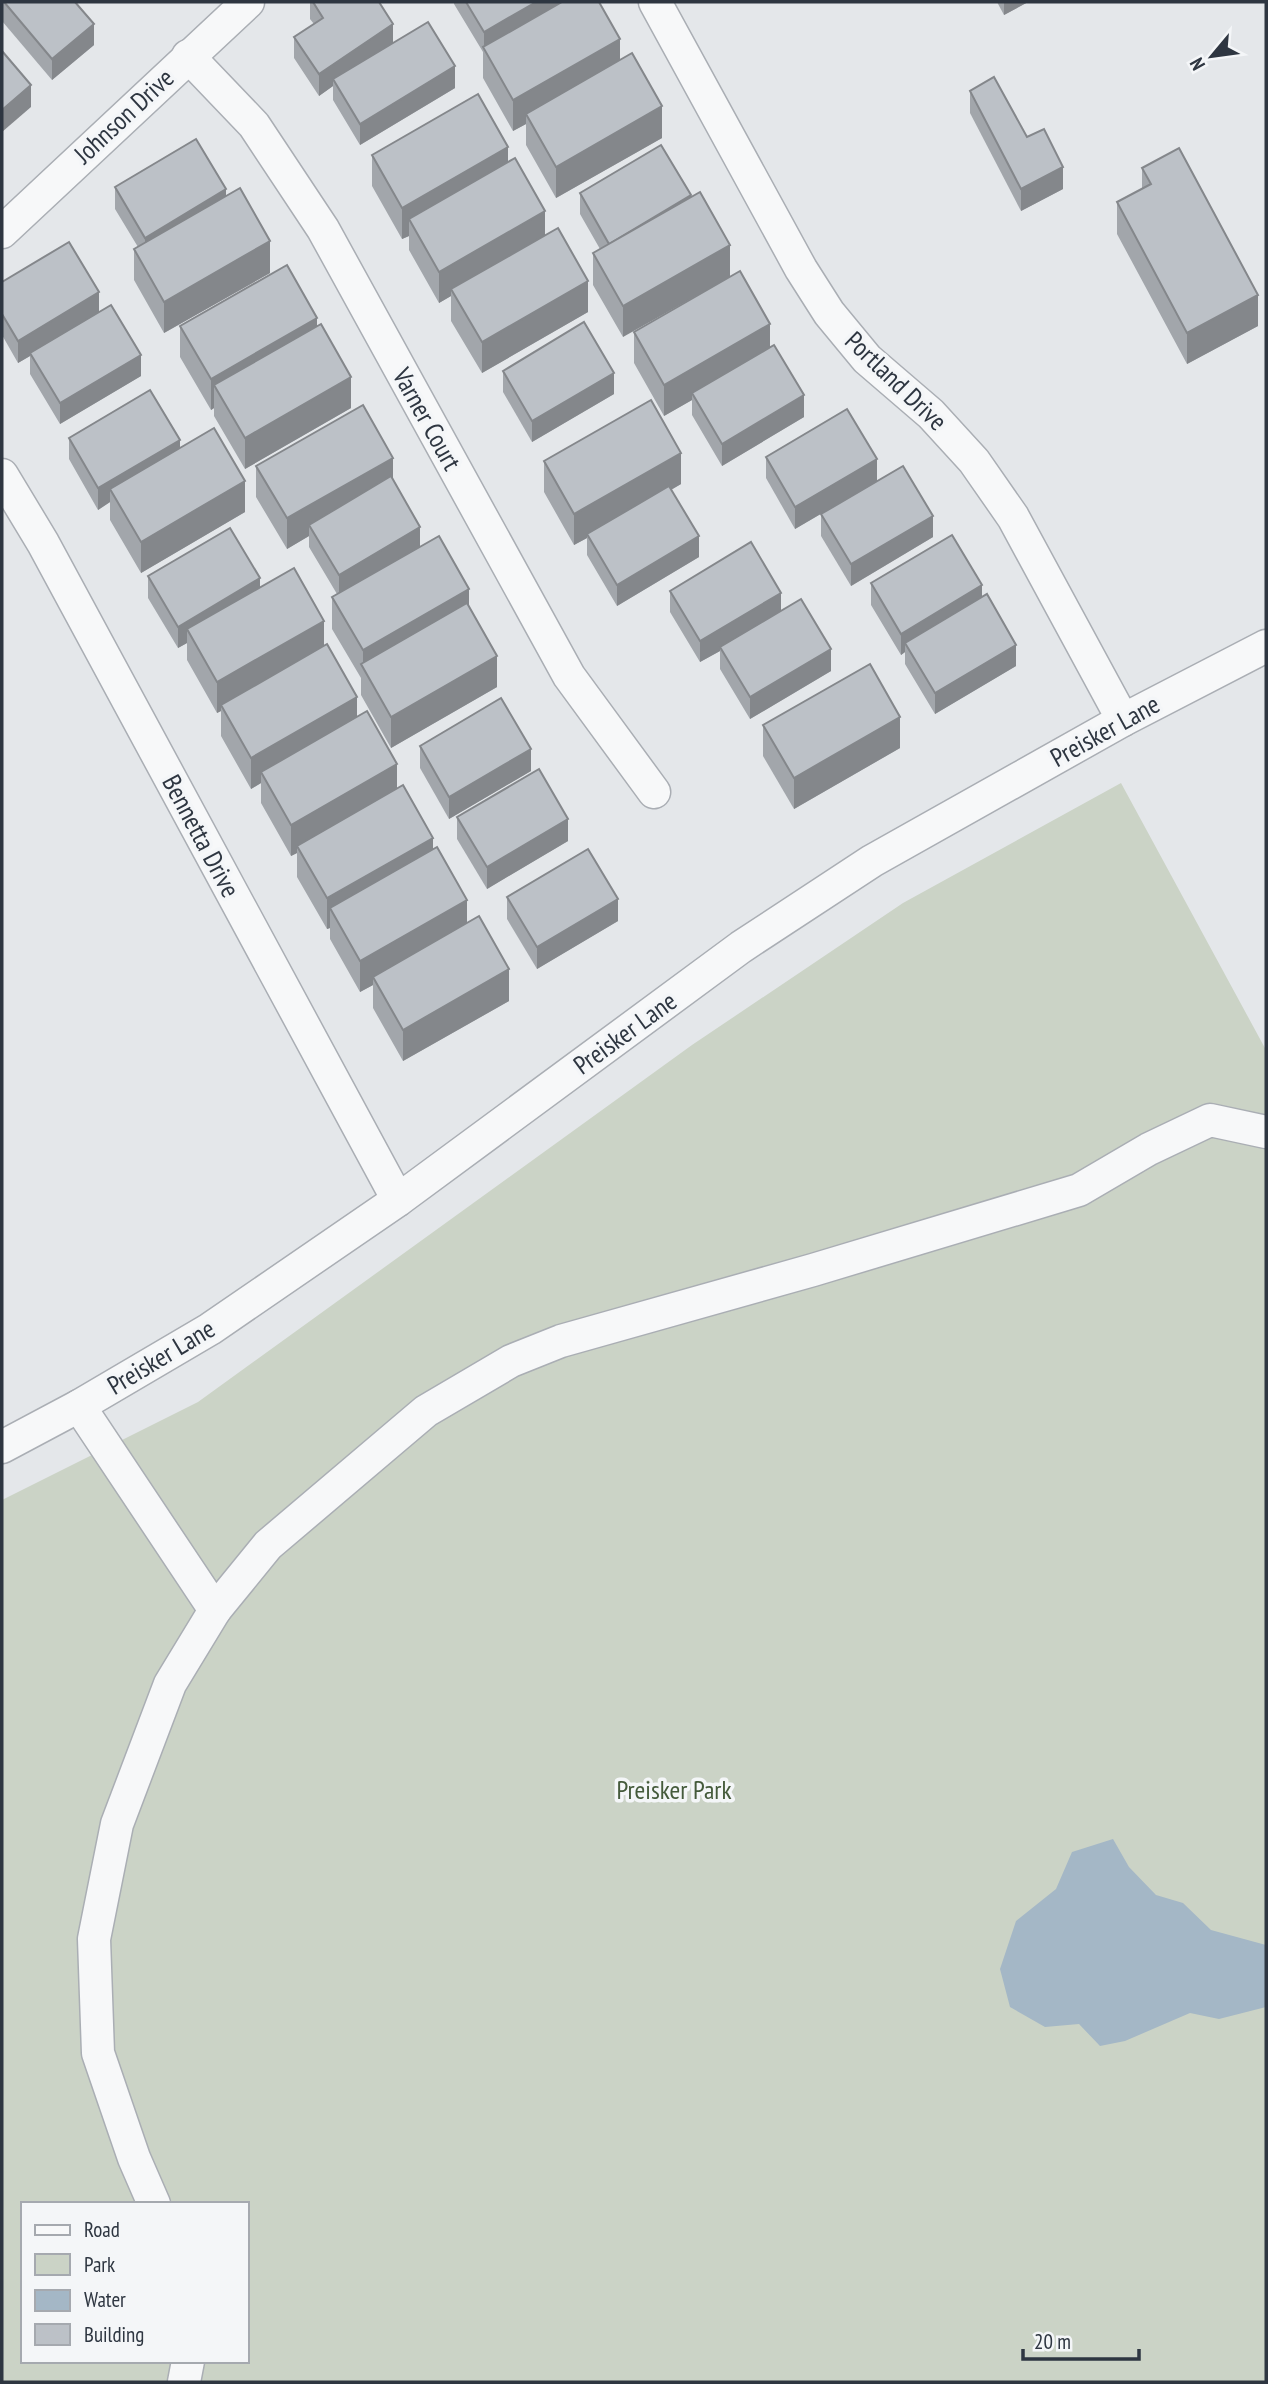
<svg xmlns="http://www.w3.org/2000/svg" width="1268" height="2384" font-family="'PT Sans Narrow',sans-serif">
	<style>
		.green { fill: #cbd3c6; fill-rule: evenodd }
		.water { fill: #a4b7c6 }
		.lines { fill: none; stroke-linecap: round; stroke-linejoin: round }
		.minor-casing { stroke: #aaaeb4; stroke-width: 35 }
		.minor { stroke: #f7f8f9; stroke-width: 32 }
		.wall { fill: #a2a6ab }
		.shaded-wall { fill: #84878b }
		.building { fill: #bcc1c7; stroke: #84878b; stroke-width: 2 }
		.labels { text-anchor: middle; stroke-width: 7; stroke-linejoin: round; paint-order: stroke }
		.street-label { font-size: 26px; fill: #2e3641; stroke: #f4f6f8 }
		.park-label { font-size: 26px; fill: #455b3c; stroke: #f4f6f8 }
	</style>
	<rect width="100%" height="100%" fill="#e4e7ea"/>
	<path class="green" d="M1121 783 1266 1050V2382H2V1500L198 1402 692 1045 903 903ZM23 2204H247V2361H23Z"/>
	<polygon class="water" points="1113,1839 1129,1867 1156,1895 1183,1903 1211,1930 1266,1945 1266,2007 1219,2019 1190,2013 1125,2041 1100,2046 1079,2024 1045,2027 1010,2007 1000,1969 1016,1921 1056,1889 1072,1852"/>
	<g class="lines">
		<defs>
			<g id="minor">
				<polyline points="655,2 801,269 829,313 867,359 931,414 974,461 1013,517 1123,720"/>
				<polyline points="188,56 254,125 323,229 569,676 654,792"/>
				<polyline points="2,232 248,2"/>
				<polyline points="2,475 43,543 398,1200"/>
				<polyline points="79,1406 215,1610"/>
				<polyline points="2,1447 79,1406 210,1329 398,1200 741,947 872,861 1123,720 1266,646"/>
				<polyline points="154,2204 134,2158 98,2053 94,1939 117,1824 170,1684 215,1610 268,1545 426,1411 511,1361 561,1341 813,1270 1079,1190 1149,1149 1210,1120 1266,1132"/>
				<polyline points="184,2382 188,2361"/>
			</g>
		</defs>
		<use href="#minor" class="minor-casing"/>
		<use href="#minor" class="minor"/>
	</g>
	<g class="wall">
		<polygon points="2,2 75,2 94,45 52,80 2,21"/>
		<polygon points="310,2 379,2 393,42 455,88 360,145 333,100 333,86 319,96 294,58 294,37 314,24 310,19"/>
		<polygon points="454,2 599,2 620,60 662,138 556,198 526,145 526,124 513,131 483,78 483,52 454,4"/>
		<polygon points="997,2 1028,2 1004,15"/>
		<polygon points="970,91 1063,189 1021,211 970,113"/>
		<polygon points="372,155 508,162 545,236 588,312 482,373 451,321 451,296 439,303 409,250 409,236 402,239 372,186"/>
		<polygon points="1142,168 1258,326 1187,364 1117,234 1117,202 1142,189"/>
		<polygon points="115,187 226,196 270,273 164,333 134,280 134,249 138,247 115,209"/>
		<polygon points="580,193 691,197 623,337 593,285 593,253 600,249 580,214"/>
		<polygon points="2,282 99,312 141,376 60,424 30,374 30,356 18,363 2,335"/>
		<polygon points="180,326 317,326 351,408 245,469 214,416 214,408 211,410 180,357"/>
		<polygon points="634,332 770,347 804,417 722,466 692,415 692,400 664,416 634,363"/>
		<polygon points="503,371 614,394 532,442 503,392"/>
		<polygon points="69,438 180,448 245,512 141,573 110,520 110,502 98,510 69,459"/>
		<polygon points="766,457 877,481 795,529 766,478"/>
		<polygon points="544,461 681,484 671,490 699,557 617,606 587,555 587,538 574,545 544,492"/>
		<polygon points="256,466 393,480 420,547 469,607 497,687 391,748 361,695 361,678 332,629 332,597 337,594 309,547 309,536 287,549 256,497"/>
		<polygon points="821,514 933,537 851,586 821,536"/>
		<polygon points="148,576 260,588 324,646 357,717 397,788 433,849 467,923 509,1001 403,1061 373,1008 373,985 360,992 330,939 330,928 327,929 297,877 297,853 291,856 261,803 261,783 251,789 221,736 221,711 217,713 187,660 187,643 178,648 148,598"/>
		<polygon points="871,583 982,597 1016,666 935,714 905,664 905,652 901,655 871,605"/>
		<polygon points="670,591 781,611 831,671 750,719 720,669 720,651 700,662 670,612"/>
		<polygon points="763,725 900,748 794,809 763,756"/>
		<polygon points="420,746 531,771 449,819 420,768"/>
		<polygon points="457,817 568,841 487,889 457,839"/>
		<polygon points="507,897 618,921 537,969 507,919"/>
	</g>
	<g class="shaded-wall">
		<polygon points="536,2 566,2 484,49 484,32"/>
		<polygon points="1004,2 1028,2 1004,15"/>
		<polygon points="94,24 94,45 52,80 52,59"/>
		<polygon points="393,24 393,46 333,79 333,86 319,96 319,74"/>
		<polygon points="620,39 620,70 526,114 526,124 513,131 513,100"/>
		<polygon points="455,66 455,88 360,145 360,124"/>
		<polygon points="31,85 31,107 2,132 2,110"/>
		<polygon points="662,106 662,138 556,198 556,167"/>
		<polygon points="508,147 508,178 409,219 409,236 402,239 402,208"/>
		<polygon points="1063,167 1063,189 1021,211 1021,189"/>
		<polygon points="226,189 226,211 145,259 145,238"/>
		<polygon points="691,195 691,216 609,244"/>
		<polygon points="545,211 545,242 451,289 451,296 439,303 439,272"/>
		<polygon points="270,241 270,273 164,333 164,302"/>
		<polygon points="730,245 730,277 623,337 623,306"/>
		<polygon points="588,281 588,312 482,373 482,342"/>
		<polygon points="99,292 99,314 30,353 30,356 18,363 18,341"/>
		<polygon points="1258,295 1258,326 1187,364 1187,333"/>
		<polygon points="317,318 317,349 214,385 214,408 211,410 211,379"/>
		<polygon points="770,324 770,355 692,393 692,400 664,416 664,385"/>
		<polygon points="141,355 141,376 60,424 60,403"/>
		<polygon points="614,373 614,394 532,442 532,421"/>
		<polygon points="351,377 351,408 245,469 245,438"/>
		<polygon points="804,395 804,417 722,466 722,444"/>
		<polygon points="180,440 180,461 110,489 110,502 98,510 98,488"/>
		<polygon points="681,453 681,484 589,537 587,534 587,538 574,545 574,514"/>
		<polygon points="393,458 393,489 309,525 309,536 287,549 287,518"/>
		<polygon points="877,459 877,481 795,529 795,507"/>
		<polygon points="245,481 245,512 141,573 141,542"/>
		<polygon points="933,516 933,537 851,586 851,564"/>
		<polygon points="420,527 420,549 339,597 339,575"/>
		<polygon points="699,536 699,557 617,606 617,585"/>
		<polygon points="260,578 260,599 187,629 187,643 178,648 178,627"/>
		<polygon points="982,585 982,607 905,643 905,652 901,655 901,634"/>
		<polygon points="469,589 469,621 363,667 363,650"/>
		<polygon points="781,593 781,614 720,647 720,651 700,662 700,641"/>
		<polygon points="324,621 324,652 221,705 221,711 217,713 217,682"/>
		<polygon points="1016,645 1016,666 935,714 935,693"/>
		<polygon points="831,649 831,671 750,719 750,697"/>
		<polygon points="497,656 497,687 391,748 391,717"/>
		<polygon points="357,697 357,728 261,772 261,783 251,789 251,758"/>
		<polygon points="900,717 900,748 794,809 794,778"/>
		<polygon points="531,749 531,771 449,819 449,797"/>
		<polygon points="397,764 397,795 297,846 297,853 291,856 291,825"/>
		<polygon points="568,819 568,841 487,889 487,867"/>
		<polygon points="433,838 433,869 330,908 330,928 327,929 327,898"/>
		<polygon points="618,899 618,921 537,969 537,947"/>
		<polygon points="467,900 467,931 373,977 373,985 360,992 360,961"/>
		<polygon points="509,969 509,1001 403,1061 403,1030"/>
	</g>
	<g class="building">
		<polygon points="4,2 75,2 94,24 52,59"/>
		<polygon points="313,2 379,2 393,24 319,74 294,37 323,18"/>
		<polygon points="466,2 536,2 484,32"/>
		<polygon points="562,2 599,2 620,39 513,100 483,47"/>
		<polygon points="428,22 455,66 360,124 333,79"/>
		<polygon points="2,51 31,85 2,110"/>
		<polygon points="632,53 662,106 556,167 526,114"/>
		<polygon points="994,77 1027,137 1044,129 1063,167 1021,189 970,91"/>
		<polygon points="478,94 508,147 402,208 372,155"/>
		<polygon points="196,139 226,189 145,238 115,187"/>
		<polygon points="661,145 691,195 609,244 580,193"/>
		<polygon points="1179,148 1258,295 1187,333 1117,202 1151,184 1142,168"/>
		<polygon points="515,158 545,211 439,272 409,219"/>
		<polygon points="240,188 270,241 164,302 134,249"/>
		<polygon points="700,192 730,245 623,306 593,253"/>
		<polygon points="558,228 588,281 482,342 451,289"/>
		<polygon points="69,242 99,292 18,341 2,314 2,282"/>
		<polygon points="287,265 317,318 211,379 180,326"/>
		<polygon points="740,271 770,324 664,385 634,332"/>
		<polygon points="111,305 141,355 60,403 30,353"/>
		<polygon points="584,322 614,373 532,421 503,371"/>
		<polygon points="321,324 351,377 245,438 214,385"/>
		<polygon points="774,345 804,395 722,444 692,393"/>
		<polygon points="150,390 180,440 98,488 69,438"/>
		<polygon points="651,400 681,453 574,514 544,461"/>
		<polygon points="363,405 393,458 287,518 256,466"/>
		<polygon points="847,409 877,459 795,507 766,457"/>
		<polygon points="214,428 245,481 141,542 110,489"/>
		<polygon points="903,466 933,516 851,564 821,514"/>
		<polygon points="391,476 420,527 339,575 309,525"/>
		<polygon points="669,486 699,536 617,585 587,534"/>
		<polygon points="230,528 260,578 178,627 148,576"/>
		<polygon points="952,535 982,585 901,634 871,583"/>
		<polygon points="439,536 469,589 363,650 332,597"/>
		<polygon points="751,542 781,593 700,641 670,591"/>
		<polygon points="294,568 324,621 217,682 187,629"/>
		<polygon points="987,594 1016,645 935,693 905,643"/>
		<polygon points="801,599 831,649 750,697 720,647"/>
		<polygon points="467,603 497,656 391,717 361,664"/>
		<polygon points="327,644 357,697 251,758 221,705"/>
		<polygon points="870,664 900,717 794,778 763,725"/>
		<polygon points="501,698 531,749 449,797 420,746"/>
		<polygon points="367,711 397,764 291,825 261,772"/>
		<polygon points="539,769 568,819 487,867 457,817"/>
		<polygon points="403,785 433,838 327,898 297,846"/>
		<polygon points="437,847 467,900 360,961 330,908"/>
		<polygon points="588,849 618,899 537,947 507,897"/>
		<polygon points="479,916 509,969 403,1030 373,977"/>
	</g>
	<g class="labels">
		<g class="street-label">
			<text transform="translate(124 116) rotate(-43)" y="9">Johnson Drive</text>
			<text transform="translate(896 381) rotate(44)" y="9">Portland Drive</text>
			<text transform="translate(427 419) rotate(61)" y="9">Varner Court</text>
			<text transform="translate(1105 731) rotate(-29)" y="9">Preisker Lane</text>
			<text transform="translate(201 836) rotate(62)" y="9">Bennetta Drive</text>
			<text transform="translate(625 1033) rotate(-36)" y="9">Preisker Lane</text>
			<text transform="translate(161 1357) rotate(-31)" y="9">Preisker Lane</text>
		</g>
		<g class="park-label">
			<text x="674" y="1799">Preisker Park</text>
		</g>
	</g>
	<rect width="1268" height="2384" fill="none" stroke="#2e3641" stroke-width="7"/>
	<rect x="21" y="2202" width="228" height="161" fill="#f4f6f8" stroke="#a5a9af" stroke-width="2"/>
	<rect x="35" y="2225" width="35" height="10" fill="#f7f8f9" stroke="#a5a9af" stroke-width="2"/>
	<text x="84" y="2237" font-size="21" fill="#2e3641">Road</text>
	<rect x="35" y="2254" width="35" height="21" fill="#cbd3c6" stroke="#a5a9af" stroke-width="2"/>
	<text x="84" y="2272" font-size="21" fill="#2e3641">Park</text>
	<rect x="35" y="2290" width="35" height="21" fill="#a4b7c6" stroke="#a5a9af" stroke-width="2"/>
	<text x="84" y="2307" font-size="21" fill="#2e3641">Water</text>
	<rect x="35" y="2324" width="35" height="21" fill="#bcc1c7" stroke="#a5a9af" stroke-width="2"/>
	<text x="84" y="2342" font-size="21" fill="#2e3641">Building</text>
	<g transform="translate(1212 56) rotate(241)" stroke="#f4f6f8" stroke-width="5" paint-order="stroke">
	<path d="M0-5L12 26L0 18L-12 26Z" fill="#2e3641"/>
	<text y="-10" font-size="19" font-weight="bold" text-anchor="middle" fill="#2e3641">N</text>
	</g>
	<path d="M1023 2349v10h116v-10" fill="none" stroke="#2e3641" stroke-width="3.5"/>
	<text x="1034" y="2349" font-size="21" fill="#2e3641" stroke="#f4f6f8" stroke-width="5" paint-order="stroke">20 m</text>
</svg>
